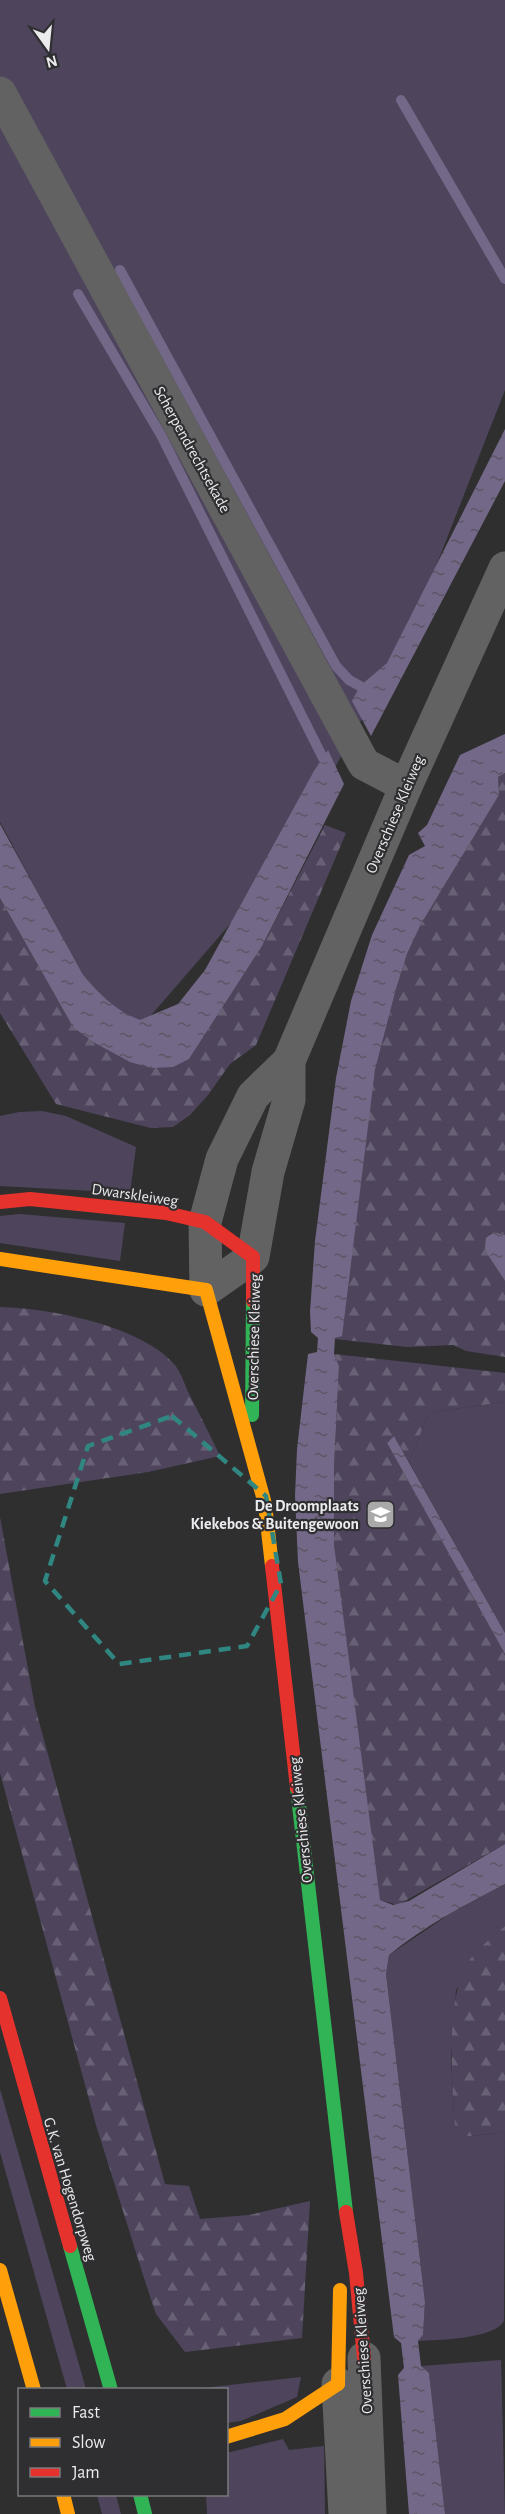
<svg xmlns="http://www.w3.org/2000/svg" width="505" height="2514" font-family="'Alegreya Sans',sans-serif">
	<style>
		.green { fill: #4e455d }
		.forest { fill: url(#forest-firs) }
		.water { fill: url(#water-ripples) }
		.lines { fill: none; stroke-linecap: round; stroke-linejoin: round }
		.stream { stroke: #746888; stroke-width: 10 }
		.street { stroke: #626262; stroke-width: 33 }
		.fast { stroke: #30b455; stroke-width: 14 }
		.slow { stroke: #ff9f0a; stroke-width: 14 }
		.jam { stroke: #e5322d; stroke-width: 14 }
		.marked { fill: none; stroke: #308781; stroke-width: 4.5; stroke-dasharray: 12 8; stroke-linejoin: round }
		.labels { text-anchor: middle; stroke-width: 4.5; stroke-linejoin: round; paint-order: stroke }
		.street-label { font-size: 16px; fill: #ebeaec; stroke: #2f2e31 }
		.poi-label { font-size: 16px; font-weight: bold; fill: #ebeaec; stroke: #2f2e31; text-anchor: end }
	</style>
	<defs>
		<pattern id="forest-firs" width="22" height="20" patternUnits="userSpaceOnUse" patternTransform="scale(1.5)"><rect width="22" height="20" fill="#4e455d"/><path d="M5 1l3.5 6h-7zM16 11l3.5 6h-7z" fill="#686074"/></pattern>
		<pattern id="water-ripples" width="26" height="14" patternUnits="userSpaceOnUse" patternTransform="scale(1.5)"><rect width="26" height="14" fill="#746888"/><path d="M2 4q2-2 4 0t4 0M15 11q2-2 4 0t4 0" fill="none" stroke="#5b5564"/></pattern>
	</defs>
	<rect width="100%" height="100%" fill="#2f2f30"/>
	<g class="green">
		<polygon points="0,0 505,0 505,390 411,630 281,865 122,1049 0,822"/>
		<polygon points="42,1111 66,1116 136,1147 130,1193 0,1186 0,1116 19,1112"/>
		<polygon points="20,1214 125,1223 120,1261 0,1243 0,1216"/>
		<polygon points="505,1402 505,1633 409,1462 428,1415 432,1412"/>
		<path d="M505 1884V1926L488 1941 456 1990 451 2058 455 2131 462 2137 505 2132 504 2321C494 2339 438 2340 418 2341L423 2335 425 2302 386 1974 389 1955 451 1913Z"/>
		<polygon points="0,2089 86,2389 67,2389 0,2152"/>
		<polygon points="501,2360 505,2514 445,2514 429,2373 421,2366"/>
		<polygon points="301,2377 297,2397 241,2421 227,2423 226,2390 194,2389"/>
		<polygon points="283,2439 289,2450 324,2446 325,2514 207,2514 206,2495 226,2494 227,2453"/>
		<polygon points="97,2495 116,2495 121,2514 102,2514"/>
	</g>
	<g class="forest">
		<polygon points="505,773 505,1235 493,1232 489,1234 488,1255 505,1281 505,1357 466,1351 453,1345 407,1347 335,1339 375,1070 396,989 407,954 421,924 499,795 498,777"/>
		<polygon points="325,825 346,833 256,1045 230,1064 208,1095 190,1115 173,1127 151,1128 56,1104 0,1013 0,898 73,1027 189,1059 262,946"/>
		<path d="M0 1307C50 1308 142 1326 175 1365 181 1373 185 1385 189 1394 200 1415 210 1435 220 1456L148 1472 0 1494Z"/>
		<polygon points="334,1354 505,1373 505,1402 432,1412 428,1415 409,1462 394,1436 387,1443 505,1654 505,1844 398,1905 380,1900 378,1892 334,1544 334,1467 339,1366"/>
		<polygon points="0,1517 35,1707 165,2184 189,2186 200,2219 249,2215 310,2201 302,2338 185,2352 156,2314 144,2278 96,2125 0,1773"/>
		<path d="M505 1926V2132L462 2137 455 2131C453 2084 443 1997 471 1958 481 1946 493 1936 505 1926Z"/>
	</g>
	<g class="water">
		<polygon points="505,429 505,481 371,736 352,701 360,686 387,663"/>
		<path d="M505 734V773L498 777 499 795 421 924 407 954 396 989 375 1070 342 1336 335 1338 334 1354 339 1366 334 1467V1544L380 1900 393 1905 409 1901 505 1844V1884C465 1905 424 1926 389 1955L386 1974 425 2302 423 2335 418 2341 421 2366 429 2373 445 2514H409L398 2375 404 2368 401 2343 394 2337 298 1562 295 1496 297 1449 308 1354 317 1352 318 1338 311 1332 310 1312 315 1241 336 1078 351 1001 372 935 409 855 425 846 418 833 427 825 460 755Z"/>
		<path d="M328 750 344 784 262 946 189 1059 173 1067 152 1068 130 1062 95 1043 73 1027 0 898V824L83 975C100 995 116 1011 140 1020L178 1004 205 970 314 771Z"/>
		<polygon points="493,1232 505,1235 505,1281 488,1255 485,1247 486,1238"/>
		<polygon points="394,1436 505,1633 505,1654 387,1443"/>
	</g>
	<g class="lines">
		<g class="stream">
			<polyline points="401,100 505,279"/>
			<polyline points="120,270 336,666 349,680 360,686"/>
			<polyline points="78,294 161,435 323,758"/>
		</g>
		<g class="street">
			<polyline points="0,93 364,764 406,786"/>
			<polyline points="206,1290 205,1222 222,1159 253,1096 289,1061 406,786 505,568"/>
			<polyline points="206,1290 253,1257 268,1172 289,1100 289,1061"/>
			<polyline points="364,2358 370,2514"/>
			<polyline points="338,2384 345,2514"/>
		</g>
		<g class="fast">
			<polyline points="252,1415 253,1301"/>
			<polyline points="297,1788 346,2212"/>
			<polyline points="70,2246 111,2390"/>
			<polyline points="140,2494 145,2514"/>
		</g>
		<g class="slow">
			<polyline points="0,1259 206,1290 265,1504 272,1566"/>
			<polyline points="0,2270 34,2390"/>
			<polyline points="338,2384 340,2290"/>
			<polyline points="226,2437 285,2419 338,2384"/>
			<polyline points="63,2494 68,2514"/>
		</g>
		<g class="jam">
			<polyline points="0,1202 30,1199 166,1213 205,1222 253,1257 253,1301"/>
			<polyline points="272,1566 297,1788"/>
			<polyline points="0,1998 70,2246"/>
			<polyline points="346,2212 356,2273 364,2358"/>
		</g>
	</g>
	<path class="marked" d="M172 1416 266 1496 281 1584 247 1646 119 1664 45 1581 88 1446Z"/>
	<defs>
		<symbol id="school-square" viewBox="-11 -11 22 22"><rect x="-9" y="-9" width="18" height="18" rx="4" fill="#a9a9aa" stroke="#2f2e31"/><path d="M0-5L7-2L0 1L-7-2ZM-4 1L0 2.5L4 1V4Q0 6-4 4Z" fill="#fff"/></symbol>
	</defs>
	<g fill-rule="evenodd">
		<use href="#school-square" x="364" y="1498" width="33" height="33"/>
	</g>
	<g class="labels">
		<g class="street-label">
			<text transform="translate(193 449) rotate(61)" y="6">Scherpendrechtsekade</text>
			<text transform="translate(394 814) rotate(-67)" y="6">Overschiese Kleiweg</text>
			<text transform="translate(135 1194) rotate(8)" y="6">Dwarskleiweg</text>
			<text transform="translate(253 1337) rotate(-89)" y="6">Overschiese Kleiweg</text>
			<text transform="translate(300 1820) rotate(-96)" y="6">Overschiese Kleiweg</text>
			<text transform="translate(71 2189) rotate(73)" y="6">G.K. van Hogendorpweg</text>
			<text transform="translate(362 2351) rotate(-94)" y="6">Overschiese Kleiweg</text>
		</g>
		<g class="poi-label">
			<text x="359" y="1511">De Droomplaats<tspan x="359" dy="18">Kiekebos &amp; Buitengewoon</tspan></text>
		</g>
	</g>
	<rect x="18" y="2388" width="210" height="108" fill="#2f2e31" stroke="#7a797c" stroke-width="1.5"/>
	<rect x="30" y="2408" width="30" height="9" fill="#30b455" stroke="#7a797c" stroke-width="1.5"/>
	<text x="72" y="2418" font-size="18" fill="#ebeaec">Fast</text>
	<rect x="30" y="2438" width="30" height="9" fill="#ff9f0a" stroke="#7a797c" stroke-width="1.5"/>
	<text x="72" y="2448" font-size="18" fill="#ebeaec">Slow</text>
	<rect x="30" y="2468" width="30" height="9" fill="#e5322d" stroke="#7a797c" stroke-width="1.5"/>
	<text x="72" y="2478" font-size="18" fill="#ebeaec">Jam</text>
	<g transform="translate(48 48) rotate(165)" stroke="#2f2e31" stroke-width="4.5" paint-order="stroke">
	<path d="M0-4.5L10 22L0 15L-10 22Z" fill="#ebeaec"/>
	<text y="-9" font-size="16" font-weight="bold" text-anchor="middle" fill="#ebeaec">N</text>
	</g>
</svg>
